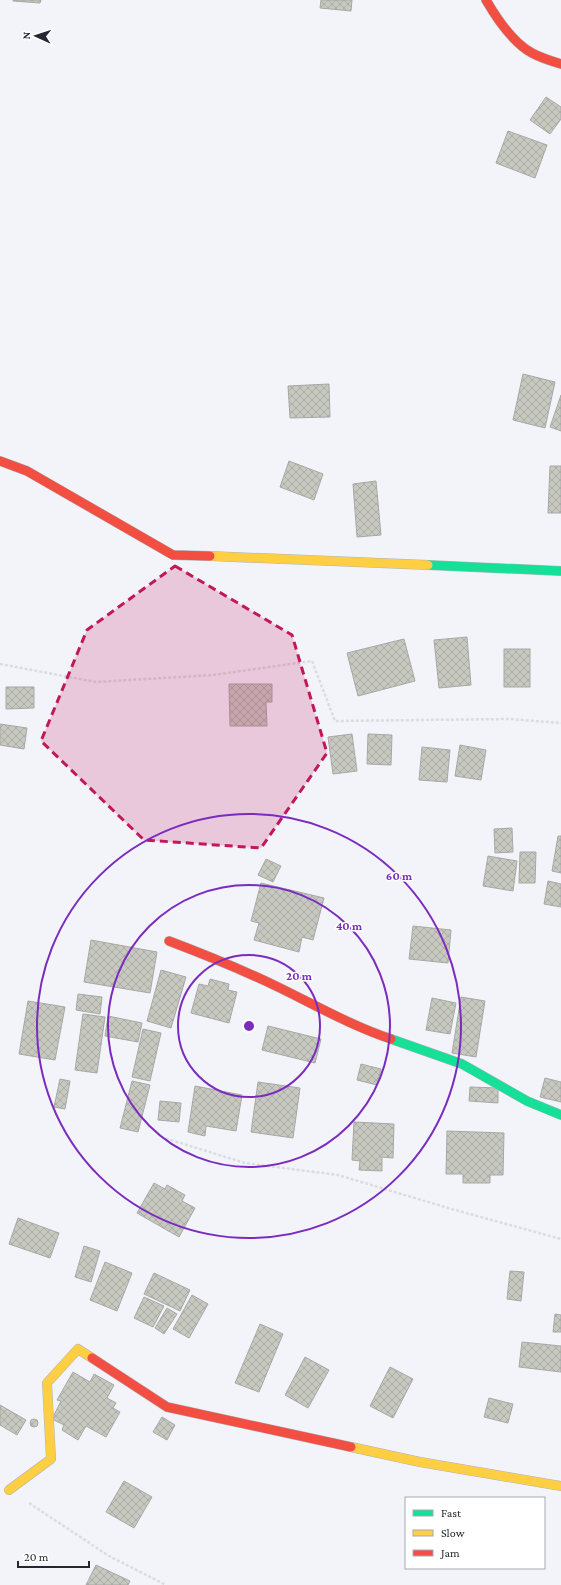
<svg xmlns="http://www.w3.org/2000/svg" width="561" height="1585" font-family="'Crimson Pro',serif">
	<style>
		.building { fill: url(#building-cross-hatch); stroke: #a7a8a6 }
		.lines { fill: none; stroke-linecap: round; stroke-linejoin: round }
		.fast-casing { stroke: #b0b2b9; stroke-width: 10 }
		.slow-casing { stroke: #b0b2b9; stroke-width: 10 }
		.jam-casing { stroke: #b0b2b9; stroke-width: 10 }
		.path { stroke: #dbdcde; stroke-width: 2.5; stroke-dasharray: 3 2; stroke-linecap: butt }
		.fast { stroke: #16e098; stroke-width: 9 }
		.slow { stroke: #ffcf43; stroke-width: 9 }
		.jam { stroke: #f24e42; stroke-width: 9 }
		.marked { fill: #c2185b; fill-opacity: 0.2; stroke: #c2185b; stroke-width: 3; stroke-dasharray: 8 5; stroke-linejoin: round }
		.ring { fill: none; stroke: #7b2cbf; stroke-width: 2 }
		.centre { fill: #7b2cbf; stroke: #fff; stroke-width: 2 }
		.ring-label { font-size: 12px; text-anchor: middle; font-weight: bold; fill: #7b2cbf; stroke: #fff; stroke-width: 3; stroke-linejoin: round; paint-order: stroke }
	</style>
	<defs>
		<pattern id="building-cross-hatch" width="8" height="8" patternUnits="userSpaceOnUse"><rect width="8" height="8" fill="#c7c9c0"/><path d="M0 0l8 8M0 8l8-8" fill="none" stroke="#abada5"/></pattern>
	</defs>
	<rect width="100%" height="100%" fill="#f2f4fa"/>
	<g class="building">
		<polygon points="13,0 41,0 40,3 13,1"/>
		<polygon points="321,0 352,0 351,11 320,8"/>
		<polygon points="546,97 561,107 561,119 550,134 530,120"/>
		<polygon points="508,131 547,145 535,178 496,163"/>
		<polygon points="523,374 555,382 545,428 513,420"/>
		<polygon points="329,384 330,417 290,418 288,386"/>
		<polygon points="561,395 561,431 550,427"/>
		<polygon points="289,461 323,474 314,500 280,487"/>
		<polygon points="550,466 561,466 561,513 548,513"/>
		<polygon points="376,481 381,535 357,537 353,484"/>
		<polygon points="467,637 471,685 439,688 434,640"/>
		<polygon points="404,639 415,681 358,696 347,653"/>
		<rect x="504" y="649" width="26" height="38"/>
		<polygon points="229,684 272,684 272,702 266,702 267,726 230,726"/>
		<polygon points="6,687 34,687 34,708 6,709"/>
		<polygon points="0,724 27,728 24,749 0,745"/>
		<polygon points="352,734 357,771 333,774 328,737"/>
		<polygon points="368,734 392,735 391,765 367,764"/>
		<polygon points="460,745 486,750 481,780 455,776"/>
		<polygon points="422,747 450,750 447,782 419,780"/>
		<polygon points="512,828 513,852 495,853 494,829"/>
		<polygon points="558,836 561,836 561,873 552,871"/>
		<polygon points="520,852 536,852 535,883 519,883"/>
		<polygon points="488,856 517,861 513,891 483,886"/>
		<polygon points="266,859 281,866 273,882 258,875"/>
		<polygon points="548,881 561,884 561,907 544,904"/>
		<polygon points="261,883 324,898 313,940 302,937 299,952 254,940 259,923 251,921"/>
		<polygon points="413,926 451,930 448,963 409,959"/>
		<polygon points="91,940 157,952 150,993 84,982"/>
		<polygon points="161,970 186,977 171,1028 147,1021"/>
		<polygon points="210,979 229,984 228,990 237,992 229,1023 191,1013 199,984 208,986"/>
		<polygon points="78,994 102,997 100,1014 76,1010"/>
		<polygon points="461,997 485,1001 476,1057 452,1053"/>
		<polygon points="432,998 456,1003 450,1034 426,1030"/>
		<polygon points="28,1001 65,1007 55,1060 19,1054"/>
		<polygon points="83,1014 105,1017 97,1073 75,1070"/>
		<polygon points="108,1016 142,1023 138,1042 105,1036"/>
		<polygon points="268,1026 321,1039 315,1063 262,1050"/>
		<polygon points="143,1029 161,1033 150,1081 132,1077"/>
		<polygon points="361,1064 381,1069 377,1085 357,1080"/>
		<polygon points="545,1078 561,1082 561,1102 540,1097"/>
		<polygon points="60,1079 70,1081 65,1109 54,1107"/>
		<polygon points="132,1081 150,1085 138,1132 120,1128"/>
		<polygon points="258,1082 300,1088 293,1138 251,1132"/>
		<polygon points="195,1086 242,1095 236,1131 206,1126 205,1136 188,1132"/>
		<polygon points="470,1087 498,1088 498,1103 469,1101"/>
		<polygon points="160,1101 181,1103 179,1122 158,1120"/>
		<polygon points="354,1122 394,1124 393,1158 382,1157 382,1171 359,1170 360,1161 352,1160"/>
		<polygon points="447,1131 504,1133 503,1175 490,1175 490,1183 463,1183 463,1174 446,1174"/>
		<polygon points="154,1183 165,1189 167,1185 185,1195 182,1201 195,1208 179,1237 137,1213"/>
		<polygon points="18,1218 59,1233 50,1258 9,1244"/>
		<polygon points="84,1246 100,1251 91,1282 75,1277"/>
		<polygon points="105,1262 132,1273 117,1311 90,1300"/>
		<polygon points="510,1271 524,1272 521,1301 507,1299"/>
		<polygon points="154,1273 190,1290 180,1311 144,1294"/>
		<polygon points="192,1295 208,1304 189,1338 173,1329"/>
		<polygon points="144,1297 164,1306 153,1327 134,1318"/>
		<polygon points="167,1308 177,1314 164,1334 155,1328"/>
		<polygon points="555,1314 561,1315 561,1332 553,1332"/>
		<polygon points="260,1324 283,1334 259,1392 235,1383"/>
		<polygon points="522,1342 561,1346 561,1372 519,1367"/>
		<polygon points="305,1357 329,1370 308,1408 285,1395"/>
		<polygon points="390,1367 413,1379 393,1418 370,1406"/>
		<polygon points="73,1372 90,1382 94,1374 114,1385 107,1398 116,1403 113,1408 120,1412 106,1437 86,1426 78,1440 62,1430 64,1425 52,1419 61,1401 57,1400"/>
		<polygon points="489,1398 513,1404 508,1423 484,1417"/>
		<polygon points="0,1405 26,1420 17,1435 0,1425"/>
		<polygon points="162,1417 175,1425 167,1440 153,1432"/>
		<circle cx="34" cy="1423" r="4"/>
		<polygon points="124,1481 152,1497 134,1528 106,1512"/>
		<polygon points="96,1565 130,1581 128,1585 86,1585"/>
	</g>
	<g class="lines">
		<defs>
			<g id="fast">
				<polyline points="428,565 561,571"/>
				<polyline points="391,1039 462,1064 527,1101 561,1115"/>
			</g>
			<g id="slow">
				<polyline points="210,556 428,565"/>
				<polyline points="351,1447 420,1462 561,1486"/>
				<polyline points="9,1490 51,1459 47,1383 78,1349 92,1358"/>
			</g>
			<g id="jam">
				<path d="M486 0C497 19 512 42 532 53 541 58 551 61 561 64"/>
				<polyline points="0,461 27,471 173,555 210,556"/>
				<path d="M169 941C206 955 243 970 278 987 315 1005 352 1026 391 1039"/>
				<polyline points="92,1358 167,1407 351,1447"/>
			</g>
		</defs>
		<use href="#fast" class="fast-casing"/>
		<use href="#slow" class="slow-casing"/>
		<use href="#jam" class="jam-casing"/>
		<g class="path">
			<polyline points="0,664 96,682 213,675 312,661 335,721 510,719 561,723"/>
			<polyline points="161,1137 245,1163 338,1175 448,1208 561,1239"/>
			<polyline points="29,1503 109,1556 166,1585"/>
		</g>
		<use href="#fast" class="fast"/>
		<use href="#slow" class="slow"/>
		<use href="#jam" class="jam"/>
	</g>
	<path class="marked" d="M175 566 292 635 327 753 261 848 144 840 41 741 87 630Z"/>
	<g class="ring">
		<circle cx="249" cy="1026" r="71"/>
		<circle cx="249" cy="1026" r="141"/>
		<circle cx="249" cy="1026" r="212"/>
	</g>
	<circle cx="249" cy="1026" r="6" class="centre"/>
	<g class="ring-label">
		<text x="399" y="880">60 m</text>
		<text x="349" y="930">40 m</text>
		<text x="299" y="980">20 m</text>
	</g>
	<rect x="405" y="1497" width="140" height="72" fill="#ffffff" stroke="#a7a9ad"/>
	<rect x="413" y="1510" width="20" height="6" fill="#16e098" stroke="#a7a9ad"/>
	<text x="441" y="1517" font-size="12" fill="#242731">Fast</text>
	<rect x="413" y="1530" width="20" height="6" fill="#ffcf43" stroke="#a7a9ad"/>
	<text x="441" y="1537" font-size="12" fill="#242731">Slow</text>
	<rect x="413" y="1550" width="20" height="6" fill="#f24e42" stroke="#a7a9ad"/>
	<text x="441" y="1557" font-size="12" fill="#242731">Jam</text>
	<g transform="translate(36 36) rotate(273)" stroke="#ffffff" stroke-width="3" paint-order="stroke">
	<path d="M0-3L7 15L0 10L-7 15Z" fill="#242731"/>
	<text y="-6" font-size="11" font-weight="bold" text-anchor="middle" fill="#242731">N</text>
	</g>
	<path d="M18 1561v6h71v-6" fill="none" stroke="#242731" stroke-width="2"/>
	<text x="24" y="1561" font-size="12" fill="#242731" stroke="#ffffff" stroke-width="3" paint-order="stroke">20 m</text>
</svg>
